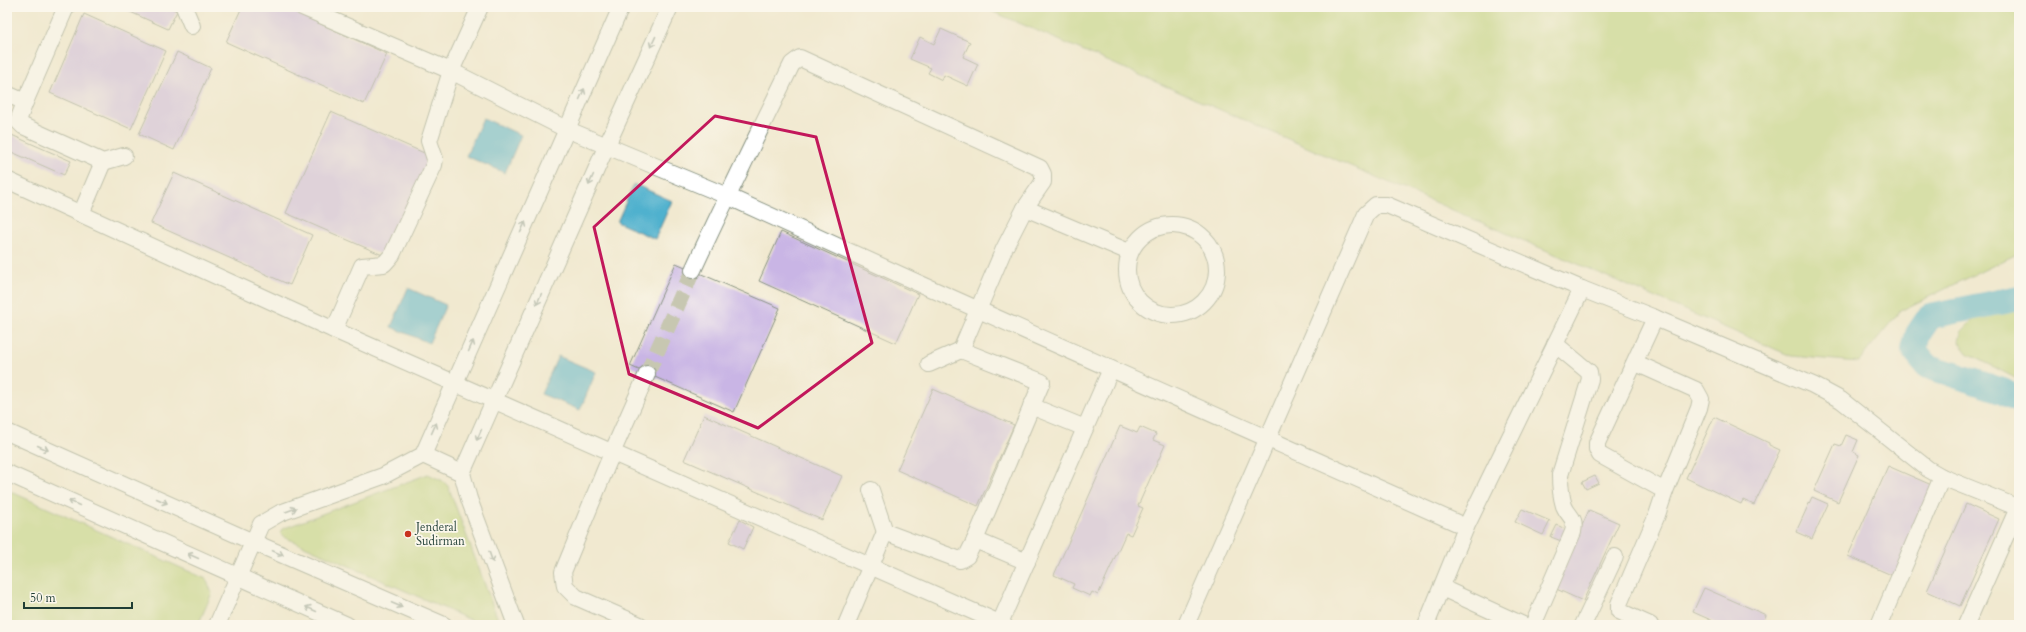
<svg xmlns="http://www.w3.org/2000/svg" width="2026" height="632" font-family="Cardo,serif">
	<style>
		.green { fill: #b9d278; stroke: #6c8856 }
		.water { fill: #50b1ce; stroke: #387781 }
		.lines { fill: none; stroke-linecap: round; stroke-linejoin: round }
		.river { stroke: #50b1ce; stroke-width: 26 }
		.building { fill: #c9b5e5 }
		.minor-tunnel { stroke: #c7c7b1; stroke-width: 16; stroke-dasharray: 16 8; stroke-linecap: butt }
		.minor-casing { stroke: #889382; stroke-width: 18 }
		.minor { stroke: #fff; stroke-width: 16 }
		.oneway { stroke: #8f9e9a }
		.marked { fill: none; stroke: #c2185b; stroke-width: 3; stroke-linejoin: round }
		.poi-dot { fill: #c8321e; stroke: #fbf7ec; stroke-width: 1.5 }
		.labels { text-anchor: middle; stroke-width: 3.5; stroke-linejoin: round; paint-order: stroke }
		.poi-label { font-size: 12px; fill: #1f3d34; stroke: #fbf7ec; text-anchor: start }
	</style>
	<rect width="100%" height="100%" fill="#fbf7ec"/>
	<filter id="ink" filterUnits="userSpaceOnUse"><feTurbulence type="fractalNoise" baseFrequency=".025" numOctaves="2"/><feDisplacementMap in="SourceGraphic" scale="8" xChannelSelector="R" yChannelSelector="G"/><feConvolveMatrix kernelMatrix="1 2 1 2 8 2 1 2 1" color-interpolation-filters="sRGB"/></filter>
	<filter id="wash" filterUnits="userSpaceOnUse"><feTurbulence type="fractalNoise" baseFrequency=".012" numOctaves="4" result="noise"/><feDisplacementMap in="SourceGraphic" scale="16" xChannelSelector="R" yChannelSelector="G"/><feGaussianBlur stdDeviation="0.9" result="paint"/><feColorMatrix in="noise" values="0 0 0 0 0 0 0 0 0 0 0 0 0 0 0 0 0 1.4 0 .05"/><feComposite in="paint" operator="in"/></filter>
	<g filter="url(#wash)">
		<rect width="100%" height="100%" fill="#f1e9d0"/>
		<g class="green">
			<polygon points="982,7 2019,7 2019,253 1900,311 1858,362 1791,356"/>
			<polygon points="2019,306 2019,380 1967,353 1959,342 1961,332 1982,311"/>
			<polygon points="428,474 443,481 448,486 500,625 482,625 284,537 280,533 282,529"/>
			<polygon points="7,490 206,579 212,593 198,625 7,625"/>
		</g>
		<g class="water">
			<polygon points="483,118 521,135 505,173 466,156"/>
			<polygon points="634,184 672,201 655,239 617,222"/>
			<polygon points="408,288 446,305 429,343 391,327"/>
			<polygon points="558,356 596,372 580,410 541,394"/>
		</g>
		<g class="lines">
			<polyline class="river" points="2019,298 1930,316 1918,334 1914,350 1927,366 2003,391 2019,400"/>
		</g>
		<g id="blocks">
			<g class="building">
				<polygon points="127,7 169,7 177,11 168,29 126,10"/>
				<polygon points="242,7 283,7 387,54 364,104 226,42"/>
				<polygon points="84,14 166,51 131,129 50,93"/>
				<polygon points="941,29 970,42 963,57 978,64 968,86 944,75 942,80 928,73 931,68 910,59 920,37 934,44"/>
				<polygon points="177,52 211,68 174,150 139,134"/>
				<polygon points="331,112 431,156 387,257 286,213"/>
				<polygon points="7,133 71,161 64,175 7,150"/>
				<polygon points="174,173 312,235 290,285 151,223"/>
				<polygon points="781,232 918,294 896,343 759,281"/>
				<polygon points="676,263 780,308 734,412 630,366"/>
				<polygon points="933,389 1014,425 978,506 897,470"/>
				<polygon points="704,415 842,476 822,520 684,460"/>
				<polygon points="1714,417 1769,443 1769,445 1780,450 1754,505 1743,500 1741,504 1686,478"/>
				<polygon points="1120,426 1137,433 1140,427 1156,434 1153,440 1165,445 1138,506 1143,508 1131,535 1126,533 1098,595 1092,592 1090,596 1072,588 1074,584 1054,575"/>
				<polygon points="1846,435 1858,440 1853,452 1859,455 1838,502 1814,491 1835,444 1841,446"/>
				<polygon points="1888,466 1936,487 1896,577 1848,556"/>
				<polygon points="1595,476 1599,483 1586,489 1582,482"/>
				<polygon points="1812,497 1828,504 1812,539 1796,532"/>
				<polygon points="1966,504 1999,519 1960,606 1927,591"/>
				<polygon points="1522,509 1550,521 1543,535 1515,522"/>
				<polygon points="1589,510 1619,523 1583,601 1554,588"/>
				<polygon points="740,520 753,527 743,549 729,542"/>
				<polygon points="1557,525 1569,531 1564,542 1551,537"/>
				<polygon points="1704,588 1766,615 1762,625 1722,625 1693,612"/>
				<polygon points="2019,616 2019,625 2015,625"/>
			</g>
		</g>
	</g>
	<g filter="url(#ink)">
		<use href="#blocks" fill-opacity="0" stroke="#889382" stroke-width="1"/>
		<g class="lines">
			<polyline class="minor-tunnel" points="647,374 693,270"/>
			<defs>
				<g id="minor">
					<polyline points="184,7 192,26"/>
					<polyline points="302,7 451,71 566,129 727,196 916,282 1466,527"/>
					<polyline points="7,94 25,102 18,121 23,126 103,162 124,156"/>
					<polyline points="25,102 66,7"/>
					<polyline points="7,180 334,330 1004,625"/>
					<polyline points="1025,208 1129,252"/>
					<polyline points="81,214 103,162"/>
					<circle cx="1172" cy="270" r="45"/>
					<path d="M693 270C725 200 759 132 792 64L800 58 1040 168 1043 174V182L1025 208 1004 249 961 350 1042 382 975 540 967 556 960 560 885 532 846 625"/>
					<polyline points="334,330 362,266 384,264 392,255 434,165 435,159 429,141 451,71 480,7"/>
					<polyline points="1636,363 1696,390 1701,399 1699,408 1665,491"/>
					<polyline points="929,364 961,350"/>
					<polyline points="1031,406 1085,428"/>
					<polyline points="7,432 253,542 444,625"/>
					<polyline points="423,455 462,473"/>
					<polyline points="7,473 347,625"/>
					<polyline points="871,490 885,532"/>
					<polyline points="975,540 1027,562"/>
					<polyline points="1442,588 1523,625"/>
					<polyline points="1000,623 1111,369"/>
					<polyline points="217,625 261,524 280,513 383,476 423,455 621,7"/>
					<polyline points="516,625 469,499 462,473 607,145 670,7"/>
					<polyline points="640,625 576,597 565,586 563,572 612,453 647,374"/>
					<polyline points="1186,625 1366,214 1376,205 1387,205 1582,289 1655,318 1813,385 1841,400 1928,469 1942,477 2019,508"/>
					<polyline points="1426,625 1466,527 1582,289"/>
					<path d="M1533 625 1573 532C1576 516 1569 518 1564 506 1561 496 1560 485 1560 475L1590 379 1589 372 1555 344"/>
					<polyline points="1583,625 1615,557"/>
					<polyline points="1650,625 1619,611 1619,604 1657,515 1665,491 1600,455 1597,449 1597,443 1655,318"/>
					<polyline points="1879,625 1942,477"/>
					<polyline points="1966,625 2018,508"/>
				</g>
			</defs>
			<use href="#minor" class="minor-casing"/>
			<use href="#minor" class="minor"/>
		</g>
		<defs><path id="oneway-shaft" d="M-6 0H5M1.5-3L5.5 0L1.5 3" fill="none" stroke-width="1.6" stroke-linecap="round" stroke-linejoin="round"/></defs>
		<g class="oneway">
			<use href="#oneway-shaft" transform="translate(653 42) rotate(115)"/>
			<use href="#oneway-shaft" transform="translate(582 94) rotate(-66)"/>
			<use href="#oneway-shaft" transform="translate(591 180) rotate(114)"/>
			<use href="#oneway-shaft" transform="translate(523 227) rotate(-66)"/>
			<use href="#oneway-shaft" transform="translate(539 299) rotate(114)"/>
			<use href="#oneway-shaft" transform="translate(471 346) rotate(-66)"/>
			<use href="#oneway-shaft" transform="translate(434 428) rotate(-66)"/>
			<use href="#oneway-shaft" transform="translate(479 435) rotate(114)"/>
			<use href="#oneway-shaft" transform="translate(43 448) rotate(24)"/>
			<use href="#oneway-shaft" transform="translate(162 501) rotate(24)"/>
			<use href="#oneway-shaft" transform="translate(74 503) rotate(-156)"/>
			<use href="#oneway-shaft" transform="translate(291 510) rotate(-20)"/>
			<use href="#oneway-shaft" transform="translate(278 553) rotate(23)"/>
			<use href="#oneway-shaft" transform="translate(193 556) rotate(-156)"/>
			<use href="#oneway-shaft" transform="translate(491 557) rotate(70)"/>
			<use href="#oneway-shaft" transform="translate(397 605) rotate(23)"/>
			<use href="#oneway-shaft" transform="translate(311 609) rotate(-156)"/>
		</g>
	</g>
	<path d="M0 0H2026V632H0ZM715 116 816 137 872 343 758 428 629 374 594 227Z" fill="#f1e9d0" fill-opacity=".55" fill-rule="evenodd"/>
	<path class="marked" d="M715 116 816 137 872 343 758 428 629 374 594 227Z"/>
	<circle class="poi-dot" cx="408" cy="534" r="4"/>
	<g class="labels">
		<g class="poi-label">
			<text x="416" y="531">Jenderal<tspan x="416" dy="14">Sudirman</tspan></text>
		</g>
	</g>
	<rect width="2026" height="632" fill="none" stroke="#fbf7ec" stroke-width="24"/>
	<path d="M24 602v6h108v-6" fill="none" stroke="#1f3d34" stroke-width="2"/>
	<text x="30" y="602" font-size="12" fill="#1f3d34" stroke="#fbf7ec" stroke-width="3" paint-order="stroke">50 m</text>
</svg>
